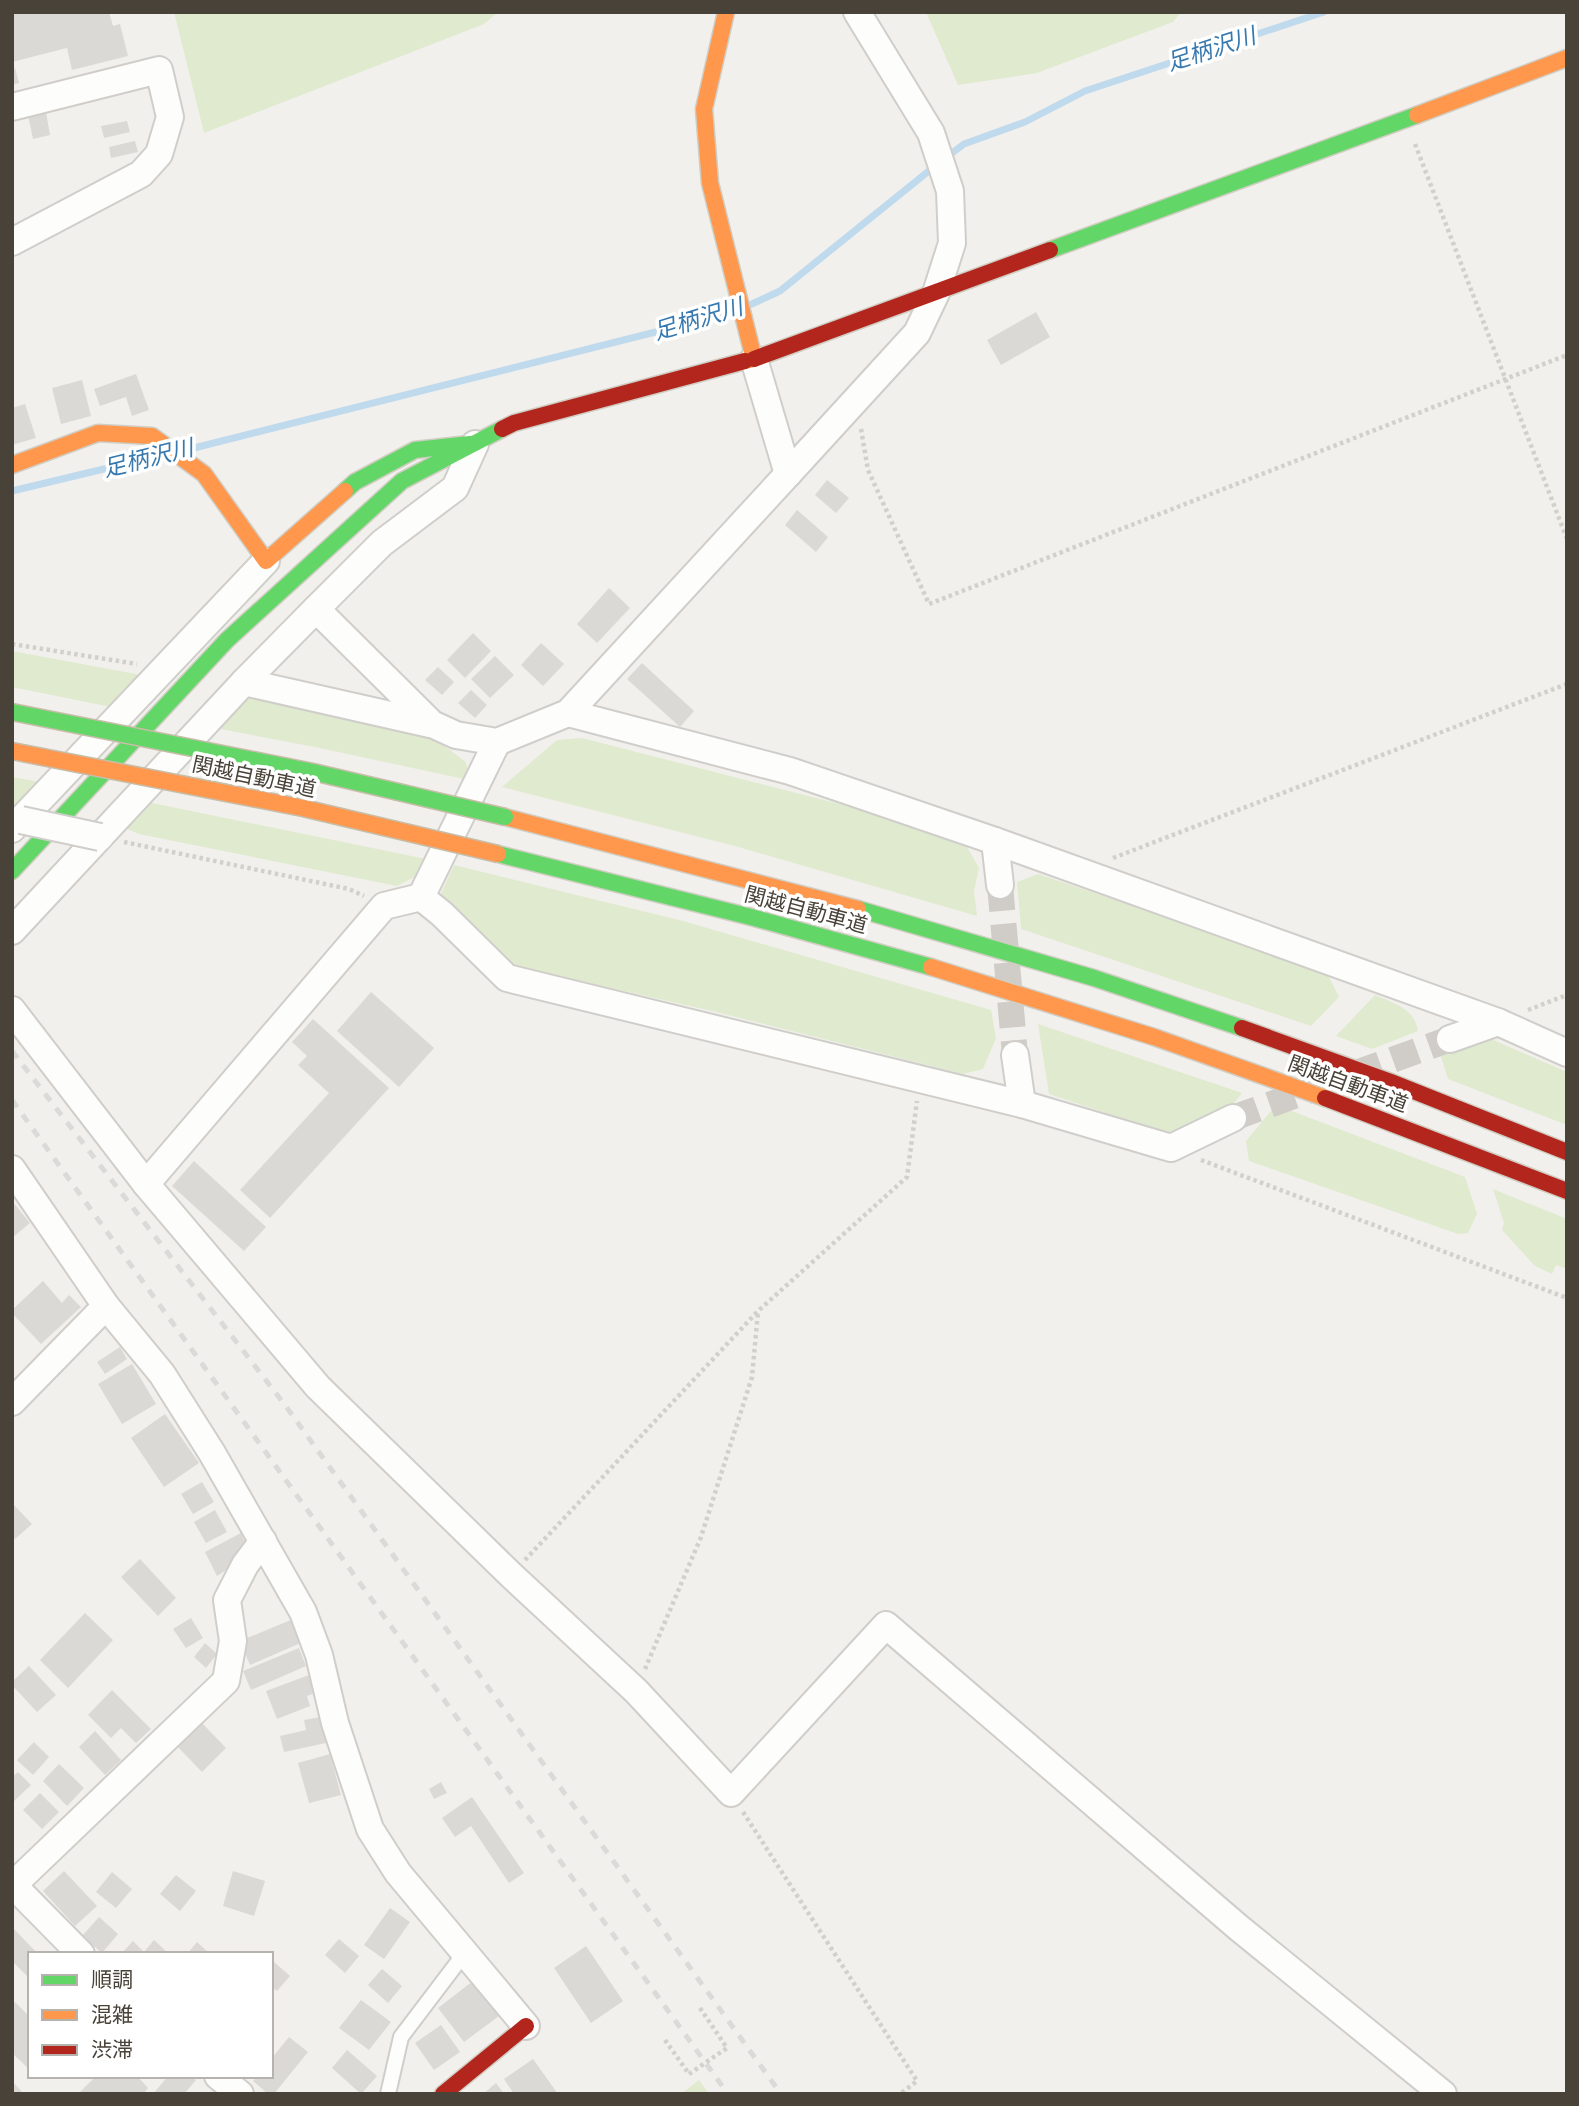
<svg xmlns="http://www.w3.org/2000/svg" width="1579" height="2106" font-family="'Golos Text','Noto Sans JP',sans-serif">
	<style>
		.green { fill: #dfeace }
		.lines { fill: none; stroke-linecap: round; stroke-linejoin: round }
		.stream { stroke: #c0daed; stroke-width: 7 }
		.building { fill: #dbd9d5 }
		.street-tunnel { stroke: #d0cdc8; stroke-width: 26; stroke-dasharray: 26 13; stroke-linecap: butt }
		.lane-casing { stroke: #d0ceca; stroke-width: 18 }
		.street-casing { stroke: #d0ceca; stroke-width: 30 }
		.fast-casing { stroke: #d0cdc3; stroke-width: 19 }
		.slow-casing { stroke: #d0cdc3; stroke-width: 19 }
		.jam-casing { stroke: #d0cdc3; stroke-width: 19 }
		.path { stroke: #d2d0cb; stroke-width: 4.5; stroke-dasharray: 3.5 3.5; stroke-linecap: butt }
		.lane { stroke: #fdfdfc; stroke-width: 14 }
		.street { stroke: #fdfdfc; stroke-width: 26 }
		.fast { stroke: #63d668; stroke-width: 16 }
		.slow { stroke: #ff974d; stroke-width: 16 }
		.jam { stroke: #b3261e; stroke-width: 16 }
		.rail { stroke: #dadad9; stroke-width: 5; stroke-dasharray: 9 9; stroke-linecap: butt }
		.street-bridge-casing { stroke: #d0ceca; stroke-width: 30; stroke-linecap: butt }
		.fast-bridge-casing { stroke: #c8bda9; stroke-width: 19; stroke-linecap: butt }
		.slow-bridge-casing { stroke: #c8bda9; stroke-width: 19; stroke-linecap: butt }
		.path-bridge { stroke: #d2d0cb; stroke-width: 4.5; stroke-dasharray: 3.5 3.5; stroke-linecap: butt }
		.street-bridge { stroke: #fdfdfc; stroke-width: 26 }
		.fast-bridge { stroke: #63d668; stroke-width: 16 }
		.slow-bridge { stroke: #ff974d; stroke-width: 16 }
		.labels { text-anchor: middle; stroke-width: 7; stroke-linejoin: round; paint-order: stroke }
		.street-label { font-size: 21px; fill: #484238; stroke: #fff }
		.water-label { font-size: 23px; font-style: italic; fill: #3779ae; stroke: #fff }
	</style>
	<rect width="100%" height="100%" fill="#f2f0ec"/>
	<g class="green">
		<polygon points="174,12 498,12 484,24 204,133"/>
		<polygon points="926,12 1181,12 1173,22 1037,73 958,85"/>
		<polygon points="12,651 136,674 144,679 116,708 12,687"/>
		<polygon points="237,695 428,734 466,762 469,778 464,779 315,747 210,727"/>
		<polygon points="582,738 859,809 967,847 979,868 974,891 977,916 735,846 502,787 557,740"/>
		<polygon points="12,777 46,783 23,808 12,806"/>
		<polygon points="142,801 431,860 422,873 397,886 139,834 120,826"/>
		<polygon points="454,865 683,921 991,1010 996,1038 983,1069 963,1074 712,1011 510,965 471,932 453,904 439,898"/>
		<polygon points="1038,874 1326,971 1339,997 1311,1026 1021,929 1017,882"/>
		<path d="M1375 995C1395 1004 1414 1008 1418 1031L1372 1049 1336 1036Z"/>
		<polygon points="1038,1024 1242,1093 1227,1112 1166,1133 1049,1094"/>
		<polygon points="1491,1039 1567,1072 1567,1125 1448,1079 1440,1054"/>
		<polygon points="1276,1105 1465,1177 1477,1214 1468,1233 1458,1234 1249,1161 1246,1141"/>
		<polygon points="1493,1189 1567,1219 1567,1269 1556,1265 1552,1274 1535,1266 1502,1230 1504,1223"/>
		<polygon points="699,2080 709,2094 681,2094"/>
	</g>
	<g class="lines">
		<g class="stream">
			<polyline points="944,159 964,144 1025,122 1085,91 1324,12"/>
			<polyline points="752,304 780,291 935,166"/>
			<polyline points="190,449 731,313"/>
			<polyline points="12,491 158,456"/>
		</g>
	</g>
	<g class="building">
		<polygon points="12,12 109,12 113,26 120,24 128,56 72,70 67,48 12,62"/>
		<polygon points="15,68 19,83 12,85 12,69"/>
		<polygon points="46,112 50,135 33,139 28,115"/>
		<polygon points="127,121 130,132 104,138 101,126"/>
		<polygon points="135,141 138,152 111,158 109,147"/>
		<polygon points="1036,312 1050,337 1001,365 987,340"/>
		<polygon points="136,374 149,410 132,416 126,397 100,406 94,389"/>
		<polygon points="82,380 91,416 61,424 52,388"/>
		<polygon points="25,404 36,438 12,445 12,408"/>
		<polygon points="827,480 849,498 836,513 815,495"/>
		<polygon points="797,510 828,537 816,552 785,525"/>
		<polygon points="609,588 630,608 597,643 577,624"/>
		<polygon points="473,633 491,651 465,678 447,660"/>
		<polygon points="541,643 564,664 543,686 521,665"/>
		<polygon points="495,656 514,675 490,698 471,679"/>
		<polygon points="642,663 694,711 680,727 627,679"/>
		<polygon points="438,667 454,682 442,695 425,680"/>
		<polygon points="471,690 487,705 475,718 458,703"/>
		<polygon points="371,992 434,1048 399,1087 337,1031"/>
		<polygon points="313,1019 389,1088 270,1218 240,1190 329,1093 298,1065 307,1056 292,1042"/>
		<polygon points="194,1161 266,1227 244,1251 172,1186"/>
		<polygon points="12,1201 30,1223 12,1238"/>
		<polygon points="43,1281 62,1303 69,1295 81,1307 41,1344 12,1313 12,1310"/>
		<polygon points="120,1347 127,1359 105,1374 97,1362"/>
		<polygon points="132,1364 156,1404 122,1424 98,1384"/>
		<polygon points="165,1414 199,1463 164,1487 131,1438"/>
		<polygon points="202,1482 214,1502 193,1514 181,1494"/>
		<polygon points="12,1503 32,1524 15,1539 12,1535"/>
		<polygon points="215,1510 227,1532 206,1543 194,1522"/>
		<polygon points="241,1533 247,1548 237,1563 217,1576 205,1552"/>
		<polygon points="140,1559 176,1598 158,1616 121,1577"/>
		<polygon points="85,1613 113,1640 68,1688 40,1660"/>
		<polygon points="191,1618 203,1638 186,1648 173,1629"/>
		<polygon points="293,1619 303,1642 250,1665 240,1641"/>
		<polygon points="205,1643 217,1654 206,1668 194,1657"/>
		<polygon points="299,1648 306,1666 251,1690 243,1671"/>
		<polygon points="29,1666 56,1695 37,1712 12,1685 12,1682"/>
		<polygon points="309,1675 316,1693 307,1696 310,1706 277,1719 266,1691"/>
		<polygon points="112,1690 151,1729 136,1743 121,1728 111,1738 88,1715"/>
		<polygon points="320,1717 326,1743 284,1752 280,1736 306,1730 304,1720"/>
		<polygon points="201,1722 226,1748 202,1772 177,1746"/>
		<polygon points="95,1731 121,1760 105,1775 79,1747"/>
		<polygon points="34,1742 49,1757 33,1775 17,1760"/>
		<polygon points="330,1754 341,1795 309,1803 298,1763"/>
		<polygon points="59,1764 84,1788 67,1806 43,1781"/>
		<polygon points="18,1772 31,1785 12,1803 12,1777"/>
		<polygon points="441,1782 447,1793 434,1799 429,1789"/>
		<polygon points="40,1793 59,1812 42,1829 23,1810"/>
		<polygon points="472,1797 524,1873 509,1883 471,1826 455,1837 442,1818"/>
		<polygon points="64,1871 97,1906 75,1926 43,1891"/>
		<polygon points="233,1871 265,1881 254,1916 223,1906"/>
		<polygon points="112,1872 132,1889 116,1908 96,1892"/>
		<polygon points="176,1875 196,1891 180,1911 160,1894"/>
		<polygon points="390,1908 410,1922 384,1959 364,1945"/>
		<polygon points="99,1917 118,1934 102,1953 82,1936"/>
		<polygon points="12,1927 38,1954 30,1954 30,1974 27,1976 12,1961"/>
		<polygon points="339,1939 359,1956 345,1973 325,1955"/>
		<polygon points="154,1940 169,1954 121,1954 133,1941 144,1952"/>
		<polygon points="197,1942 210,1954 187,1954"/>
		<polygon points="586,1946 623,2001 591,2023 554,1968"/>
		<polygon points="274,1962 290,1976 277,1991 271,1986 271,1965"/>
		<polygon points="382,1969 402,1986 388,2003 368,1985"/>
		<polygon points="473,1981 499,2016 464,2042 438,2008"/>
		<polygon points="361,2000 391,2022 369,2050 339,2028"/>
		<polygon points="15,2002 30,2017 30,2070 12,2053 12,2004"/>
		<polygon points="441,2025 460,2052 434,2070 415,2043"/>
		<polygon points="289,2037 308,2052 274,2094 268,2094 253,2081 257,2076 271,2076 271,2059"/>
		<polygon points="347,2050 377,2076 361,2094 332,2068"/>
		<polygon points="533,2059 558,2094 514,2094 504,2079"/>
		<polygon points="96,2076 137,2076 148,2088 143,2094 78,2094"/>
		<polygon points="168,2076 191,2076 196,2080 184,2094 153,2094"/>
		<polygon points="12,2081 24,2094 12,2094"/>
		<polygon points="496,2083 504,2094 483,2094"/>
	</g>
	<g class="lines">
		<g class="street-tunnel">
			<polyline points="1000,885 1015,1055"/>
			<polyline points="1356,1073 1450,1039"/>
			<polyline points="1233,1118 1313,1089"/>
		</g>
		<defs>
			<polyline id="lane" points="388,2094 401,2037 464,1954"/>
			<g id="street">
				<polyline points="12,107 159,70 170,117 159,154 141,174 12,242"/>
				<polyline points="788,474 917,333 936,293 952,243 950,191 931,133 857,12"/>
				<polyline points="316,609 432,724 456,735 497,742 568,713 788,474 754,359"/>
				<polyline points="244,682 430,724"/>
				<polyline points="568,713 790,771 995,841 1498,1022 1567,1053"/>
				<polyline points="12,829 266,561"/>
				<polyline points="995,841 1000,885"/>
				<polyline points="421,897 442,914 507,978 1022,1104 1171,1148 1233,1118"/>
				<polyline points="12,931 244,682 316,609 382,543 455,488 475,444"/>
				<polyline points="12,1010 146,1184 318,1387 511,1575 636,1691 731,1793 886,1625 1239,1928 1443,2094"/>
				<polyline points="1450,1039 1498,1022"/>
				<polyline points="1015,1055 1022,1104"/>
				<polyline points="12,1169 106,1306 162,1374 212,1453 303,1612 319,1655 335,1723 370,1829 398,1873 526,2026"/>
				<polyline points="146,1184 384,906 421,897 497,742"/>
				<polyline points="12,1402 106,1306"/>
				<polyline points="13,1885 81,1954"/>
				<polyline points="12,1886 226,1681 233,1641 227,1600 245,1565 263,1541"/>
				<polyline points="218,2076 240,2094"/>
			</g>
			<g id="fast">
				<polyline points="1050,250 1417,115"/>
				<polyline points="345,491 355,482 415,450 470,444"/>
				<polyline points="498,854 751,917 931,967"/>
				<polyline points="12,871 227,640 402,481 502,429"/>
				<polyline points="858,909 1094,978 1242,1028"/>
			</g>
			<g id="slow">
				<polyline points="726,12 704,109 710,183 754,359 745,361"/>
				<polyline points="1417,115 1567,58"/>
				<polyline points="12,465 98,433 152,436 204,474 266,561 345,491"/>
				<polyline points="505,817 858,909"/>
				<polyline points="931,967 1154,1037 1325,1098"/>
			</g>
			<g id="jam">
				<polyline points="754,359 1050,250"/>
				<polyline points="502,429 514,423 745,361"/>
				<polyline points="1242,1028 1391,1082 1567,1152"/>
				<polyline points="1325,1098 1567,1191"/>
				<polyline points="443,2094 526,2026"/>
			</g>
		</defs>
		<use href="#lane" class="lane-casing"/>
		<use href="#street" class="street-casing"/>
		<use href="#fast" class="fast-casing"/>
		<use href="#slow" class="slow-casing"/>
		<use href="#jam" class="jam-casing"/>
		<g class="path">
			<polyline points="1415,144 1567,539"/>
			<polyline points="861,429 868,470 929,604 1567,355"/>
			<polyline points="12,644 137,664"/>
			<polyline points="124,842 349,889 364,896"/>
			<polyline points="1113,858 1567,684"/>
			<polyline points="1528,1010 1567,995"/>
			<polyline points="1201,1160 1567,1298"/>
			<polyline points="525,1560 758,1311 907,1177 917,1101"/>
			<polyline points="645,1669 701,1537 752,1377 758,1312"/>
			<polyline points="743,1812 917,2081 900,2094"/>
			<polyline points="700,2008 727,2048"/>
			<polyline points="665,2040 689,2074"/>
		</g>
		<use href="#lane" class="lane"/>
		<use href="#street" class="street"/>
		<use href="#fast" class="fast"/>
		<use href="#slow" class="slow"/>
		<use href="#jam" class="jam"/>
		<g class="rail">
			<polyline points="12,1051 285,1405 781,2094"/>
			<polyline points="12,1100 728,2094"/>
		</g>
		<defs>
			<polyline id="street-bridge" points="21,820 100,837"/>
			<polyline id="fast-bridge" points="12,712 313,772 505,817"/>
			<polyline id="slow-bridge" points="12,751 303,808 498,854"/>
		</defs>
		<use href="#street-bridge" class="street-bridge-casing"/>
		<use href="#fast-bridge" class="fast-bridge-casing"/>
		<use href="#slow-bridge" class="slow-bridge-casing"/>
		<polyline class="path-bridge" points="689,2074 727,2048"/>
		<use href="#street-bridge" class="street-bridge"/>
		<use href="#fast-bridge" class="fast-bridge"/>
		<use href="#slow-bridge" class="slow-bridge"/>
	</g>
	<g class="labels">
		<g class="street-label">
			<text transform="translate(254 777) rotate(12)" y="7">関越自動車道</text>
			<text transform="translate(806 910) rotate(15)" y="7">関越自動車道</text>
			<text transform="translate(1348 1084) rotate(20)" y="7">関越自動車道</text>
		</g>
		<g class="water-label">
			<text transform="translate(1211 49) rotate(-18)" y="8">足柄沢川</text>
			<text transform="translate(698 319) rotate(-17)" y="8">足柄沢川</text>
			<text transform="translate(148 458) rotate(-14)" y="8">足柄沢川</text>
		</g>
	</g>
	<rect width="1579" height="2106" fill="none" stroke="#484238" stroke-width="28"/>
	<rect x="28" y="1952" width="245" height="126" fill="#ffffff" stroke="#b6b3af" stroke-width="2"/>
	<rect x="42" y="1975" width="35" height="10" fill="#63d668" stroke="#b6b3af" stroke-width="2"/>
	<text x="91" y="1987" font-size="21" fill="#484238">順調</text>
	<rect x="42" y="2010" width="35" height="10" fill="#ff974d" stroke="#b6b3af" stroke-width="2"/>
	<text x="91" y="2022" font-size="21" fill="#484238">混雑</text>
	<rect x="42" y="2045" width="35" height="10" fill="#b3261e" stroke="#b6b3af" stroke-width="2"/>
	<text x="91" y="2057" font-size="21" fill="#484238">渋滞</text>
</svg>
